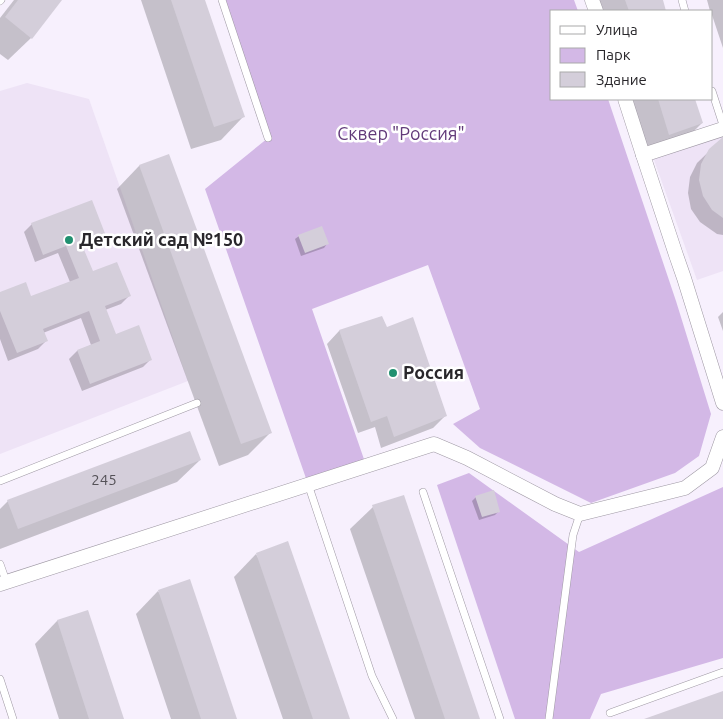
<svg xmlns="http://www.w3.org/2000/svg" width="723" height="719" font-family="Ubuntu,sans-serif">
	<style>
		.built { fill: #eee3f6 }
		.green { fill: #d3b8e6 }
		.shadow { fill: #0003 }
		.building { fill: #d4ceda }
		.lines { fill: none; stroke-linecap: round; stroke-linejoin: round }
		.service-casing { stroke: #9f99a4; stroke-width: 8 }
		.minor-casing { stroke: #9f99a4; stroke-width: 15 }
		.service { stroke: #fff; stroke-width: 7 }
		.minor { stroke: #fff; stroke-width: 14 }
		.poi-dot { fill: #219070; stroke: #fff; stroke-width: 2 }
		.labels { text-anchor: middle; stroke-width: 5; stroke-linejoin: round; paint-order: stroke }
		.number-label { font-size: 15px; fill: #545157 }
		.park-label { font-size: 18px; fill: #623b7a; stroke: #fff }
		.poi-label { font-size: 18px; font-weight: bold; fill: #29272b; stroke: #fff; text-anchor: start }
	</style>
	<rect width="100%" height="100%" fill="#f7f0fd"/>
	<g class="built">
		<polygon points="27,83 89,99 188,381 0,454 0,91"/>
		<polygon points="723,122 723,271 697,280 649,146"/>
	</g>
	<g class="green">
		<polygon points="222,0 574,0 578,11 552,11 552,99 608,99 676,301 711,414 699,456 675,473 591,503 480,448 453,424 480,409 428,265 312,309 366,465 308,484 205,189 268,138"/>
		<polygon points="469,473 579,552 723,487 723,658 601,694 590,719 515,719 437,485"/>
	</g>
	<g class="shadow">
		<polygon points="14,0 60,0 31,38 8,60 0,54 0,18"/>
		<polygon points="141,0 204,0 243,117 221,140 191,149"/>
		<polygon points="595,0 661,0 665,11 599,11"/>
		<polygon points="707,0 723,0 723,48 712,15 712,11 710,11"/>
		<polygon points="628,99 694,99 702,123 679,146 647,156"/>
		<polygon points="723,138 723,235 717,234 700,222 691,209 688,193 690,177 697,163"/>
		<polygon points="169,156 270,433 248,455 219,466 117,189 139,166"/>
		<polygon points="32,224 105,235 97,243 83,249 92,273 129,296 121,304 105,310 115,335 151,359 143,367 82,391 69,359 77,351 91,345 81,318 43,333 46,341 38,349 8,361 0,339 0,293 31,298 70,282 58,253 35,262 24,232"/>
		<polygon points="299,236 327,244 324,248 301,256 295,239"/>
		<polygon points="723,312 723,331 718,317"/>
		<polygon points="381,317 386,328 445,416 433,428 381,448 375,427 358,433 327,344 339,331"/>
		<polygon points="200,460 177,482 0,549 0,509 8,501"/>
		<polygon points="476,497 499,511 495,515 479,520 472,501"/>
		<polygon points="373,507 479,719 415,719 350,529"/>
		<polygon points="256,554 349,719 283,719 234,577"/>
		<polygon points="158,591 236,719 171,719 136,614"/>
		<polygon points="88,612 122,719 59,719 35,644 57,621"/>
	</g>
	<g class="building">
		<polygon points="18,0 62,0 32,39 5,17"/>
		<polygon points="171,0 205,0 245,117 214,127"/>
		<polygon points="625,0 663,0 666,11 629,11"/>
		<polygon points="658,99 695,99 703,123 669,135"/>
		<polygon points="723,137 723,218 712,210 703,196 699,180 701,164 709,149"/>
		<polygon points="169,154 272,433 241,444 139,165"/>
		<polygon points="92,200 106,236 82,245 93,271 117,262 131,296 105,306 116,334 139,325 152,360 90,384 77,350 100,341 89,311 43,329 48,341 17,353 0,311 0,292 26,282 31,296 79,278 66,246 43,255 31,223"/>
		<polygon points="322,226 329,244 305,253 298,235"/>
		<polygon points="382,316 387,327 413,317 447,416 394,437 387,416 371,422 339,330"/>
		<polygon points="190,431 201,460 18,529 7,500"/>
		<polygon points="494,490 500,512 482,517 475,496"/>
		<polygon points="404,495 480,719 445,719 372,505"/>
		<polygon points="288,541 350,719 313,719 256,553"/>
		<polygon points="190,579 237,719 201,719 158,590"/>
		<polygon points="88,610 124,719 89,719 57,620"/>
		<polygon points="723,691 723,719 644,719"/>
	</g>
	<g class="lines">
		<defs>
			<g id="service">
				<polyline points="222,0 268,138"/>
				<polyline points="682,0 685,11"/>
				<polyline points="0,1 1,0"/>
				<polyline points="712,91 723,125"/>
				<polyline points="0,481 197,403"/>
				<polyline points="308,484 372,676 393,719"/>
				<polyline points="423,492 500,719"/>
				<polyline points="0,564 6,581"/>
				<polyline points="0,679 13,719"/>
				<polyline points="610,713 723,672"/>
				<polyline points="549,719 573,535 580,514"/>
			</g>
			<g id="minor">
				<polyline points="592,0 596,11"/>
				<polyline points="625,99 643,155"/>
				<polyline points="723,129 643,155 676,255 684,278 723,403"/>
				<polyline points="0,584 434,444 467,458 555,504 580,514 685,488 712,468 723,437"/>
			</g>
		</defs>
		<use href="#service" class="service-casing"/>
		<use href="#minor" class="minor-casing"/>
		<use href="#service" class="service"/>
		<use href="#minor" class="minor"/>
	</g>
	<g class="poi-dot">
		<circle cx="69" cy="240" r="5"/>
		<circle cx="393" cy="373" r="5"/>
	</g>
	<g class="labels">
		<g class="number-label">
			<text x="104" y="485">245</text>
		</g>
		<g class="park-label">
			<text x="401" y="140">Сквер "Россия"</text>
		</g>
		<g class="poi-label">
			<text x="79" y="246">Детский сад №150</text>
			<text x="403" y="379">Россия</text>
		</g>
	</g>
	<rect x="550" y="10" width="162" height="90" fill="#ffffff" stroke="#a9a9aa"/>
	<rect x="560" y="26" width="25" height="8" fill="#ffffff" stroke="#a9a9aa"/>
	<text x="596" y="35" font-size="15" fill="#29272b">Улица</text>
	<rect x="560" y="48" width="25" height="15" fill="#d3b8e6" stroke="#a9a9aa"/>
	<text x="596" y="60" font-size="15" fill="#29272b">Парк</text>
	<rect x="560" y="72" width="25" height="15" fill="#d4ceda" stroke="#a9a9aa"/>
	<text x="596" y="85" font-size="15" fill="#29272b">Здание</text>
</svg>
